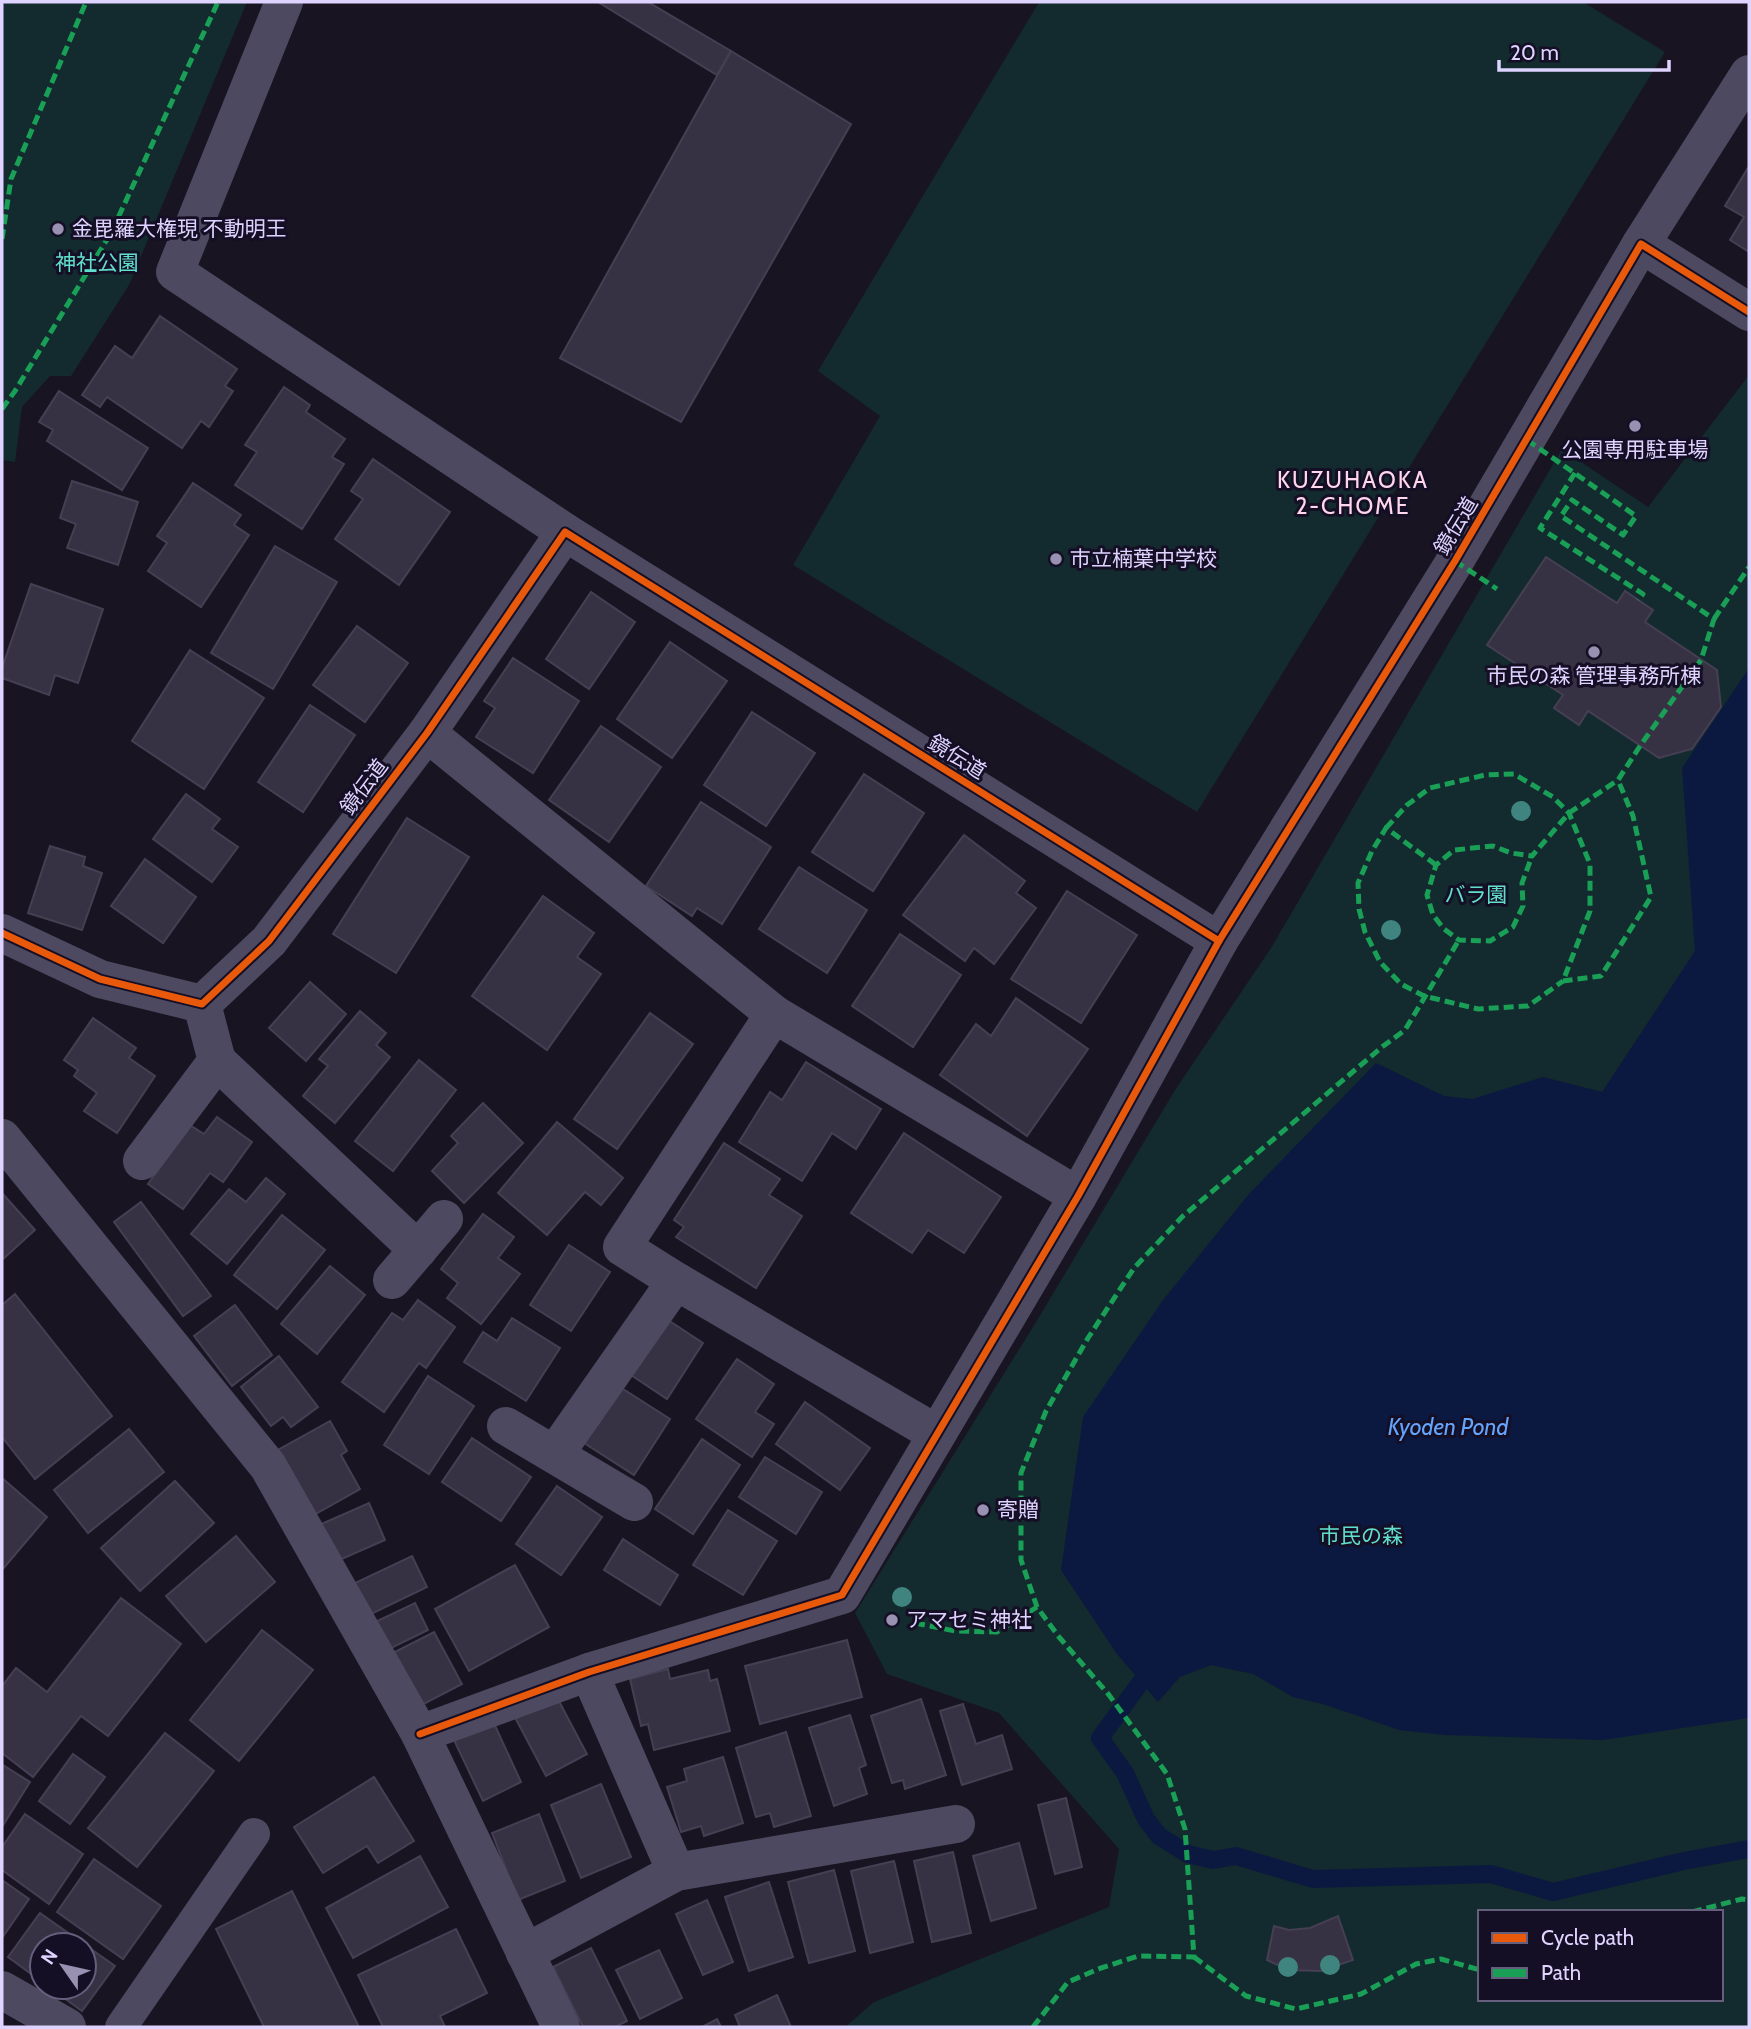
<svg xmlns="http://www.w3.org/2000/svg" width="1751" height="2029" font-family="Cabin,'Noto Sans JP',sans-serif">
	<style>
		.green { fill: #132a2e; fill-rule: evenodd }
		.water { fill: #0b1940 }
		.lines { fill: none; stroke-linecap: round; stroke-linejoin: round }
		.stream { stroke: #0b1940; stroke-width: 18 }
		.building { fill: #373243; stroke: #453f54; stroke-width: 2 }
		.service { stroke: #4d4961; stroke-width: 32 }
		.minor { stroke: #4d4961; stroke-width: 38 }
		.quiet { stroke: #1a9f57; stroke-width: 5; stroke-dasharray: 10 5; stroke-linecap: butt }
		.cycleway-casing { stroke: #150f26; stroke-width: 11 }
		.cycleway { stroke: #e8590c; stroke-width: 7 }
		.tree { fill: #408480 }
		.poi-dot { fill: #9991b1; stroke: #150f26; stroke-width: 2.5 }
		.labels { text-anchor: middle; stroke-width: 6; stroke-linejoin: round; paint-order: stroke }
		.poi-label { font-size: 21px; fill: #ded4ff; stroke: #150f26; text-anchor: start }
		.park-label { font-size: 21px; fill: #60dfcd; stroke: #150f26 }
		.street-label { font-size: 21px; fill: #ded4ff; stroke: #150f26 }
		.neighbourhood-label { font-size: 23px; letter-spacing: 2px; fill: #ffd6ec; stroke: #150f26 }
		.water-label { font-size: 23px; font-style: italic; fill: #63a5fe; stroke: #150f26 }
	</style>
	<rect width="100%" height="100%" fill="#181421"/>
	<g class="green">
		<polygon points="2,2 247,2 129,285 71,376 50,376 22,407 15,462 2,460"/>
		<polygon points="1039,2 1583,2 1665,52 1197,812 793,565 880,416 818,371"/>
		<path d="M1749 375V2027H845L874 2002 1109 1907 1119 1849 999 1713 887 1674 855 1613 1036 1322 1175 1090 1271 948 1562 449 1648 507ZM1480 1912H1721V1999H1480Z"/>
	</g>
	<polygon class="water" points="1749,668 1749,1718 1603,1740 1444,1735 1399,1730 1323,1704 1293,1697 1253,1674 1211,1665 1180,1677 1158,1702 1117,1654 1061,1570 1083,1417 1163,1300 1249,1194 1376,1063 1444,1096 1472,1099 1543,1077 1602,1092 1695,951 1682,768"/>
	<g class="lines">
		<polyline class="stream" points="1141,1682 1100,1738 1125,1773 1146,1819 1159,1836 1188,1854 1213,1860 1236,1856 1313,1879 1491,1874 1553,1892 1684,1861 1749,1849"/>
	</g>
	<g class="building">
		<polygon points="598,2 648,2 731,51 717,75"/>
		<polygon points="731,51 851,124 681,422 560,358"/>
		<polygon points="1749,166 1749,252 1730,240 1744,217 1725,206"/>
		<polygon points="160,316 237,369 225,386 233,391 209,427 201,421 182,448 107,397 100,407 82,395 115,346 132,358"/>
		<polygon points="284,387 310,405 306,412 345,439 332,457 344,464 302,529 235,485 257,452 245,445"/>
		<polygon points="59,391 148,448 122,490 47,441 53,430 39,422"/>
		<polygon points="373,459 450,512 399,585 335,539 363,499 351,491"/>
		<polygon points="72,481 138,502 118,565 67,548 76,524 60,518"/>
		<polygon points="193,483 241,515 234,525 249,535 201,607 148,571 167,543 157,536"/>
		<polygon points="275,546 337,582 273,689 211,653"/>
		<polygon points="1546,557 1617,603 1625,591 1653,610 1645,622 1717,670 1721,707 1692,749 1659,758 1588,711 1579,725 1554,708 1563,695 1487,645"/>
		<polygon points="31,584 103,609 78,683 55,675 49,695 2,678 2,668"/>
		<polygon points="591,592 635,622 589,689 546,659"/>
		<polygon points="357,626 408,663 365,722 313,685"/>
		<polygon points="670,642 727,681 672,758 617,719"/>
		<polygon points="190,650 264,698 204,789 132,741"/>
		<polygon points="513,658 579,701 533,773 476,737 495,708 484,701"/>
		<polygon points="310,705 355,735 303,812 258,782"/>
		<polygon points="752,712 815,753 766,826 704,785"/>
		<polygon points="601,726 661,767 609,842 549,800"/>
		<polygon points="864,774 924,813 873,891 812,852"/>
		<polygon points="186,794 220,819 212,829 238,847 212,882 153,839"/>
		<polygon points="701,802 771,847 722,924 697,908 692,916 646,886"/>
		<polygon points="407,818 469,857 396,973 333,934"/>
		<polygon points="964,835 1025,881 1016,893 1036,908 994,964 974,948 965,961 903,915"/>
		<polygon points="50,846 85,857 83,866 102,873 82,930 28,913"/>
		<polygon points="145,859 196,897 163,943 111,906"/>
		<polygon points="799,867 867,910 827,973 759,929"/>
		<polygon points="1067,891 1137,935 1081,1023 1011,979"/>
		<polygon points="543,896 594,933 577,957 601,974 547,1050 472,996"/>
		<polygon points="900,934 961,975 913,1047 852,1006"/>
		<polygon points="310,982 346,1014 306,1061 269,1028"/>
		<polygon points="1016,998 1088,1049 1027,1136 940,1075 976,1024 991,1036"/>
		<polygon points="360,1011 386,1033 376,1045 390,1057 335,1123 303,1096 328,1066 319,1059"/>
		<polygon points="650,1013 693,1044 617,1149 574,1119"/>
		<polygon points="93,1018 136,1048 129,1058 155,1076 117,1133 84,1111 97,1093 74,1076 78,1070 64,1060"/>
		<polygon points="419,1060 456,1090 393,1171 355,1141"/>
		<polygon points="806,1062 881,1109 856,1149 832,1133 802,1181 739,1142 770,1092 782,1100"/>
		<polygon points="483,1103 523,1143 464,1203 432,1171 458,1143 451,1136"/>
		<polygon points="217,1117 252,1142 223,1182 210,1173 183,1209 148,1184 190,1125 204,1134"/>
		<polygon points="557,1122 623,1178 601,1205 585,1192 547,1235 498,1193"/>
		<polygon points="904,1133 1001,1197 964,1253 928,1230 912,1253 851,1213"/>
		<polygon points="724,1143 780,1179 769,1195 802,1216 756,1288 676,1237 684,1227 674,1220"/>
		<polygon points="266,1178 285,1194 227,1264 191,1234 229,1189 246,1202"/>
		<polygon points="2,1193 35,1230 2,1260"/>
		<polygon points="141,1202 211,1296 183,1316 114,1222"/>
		<polygon points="483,1214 514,1237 498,1258 520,1274 481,1324 447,1298 458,1283 441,1269"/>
		<polygon points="282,1215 325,1250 277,1309 234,1275"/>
		<polygon points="569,1245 610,1272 571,1331 530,1305"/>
		<polygon points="330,1266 365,1295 317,1354 281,1324"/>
		<polygon points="15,1294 112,1416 35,1479 2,1437 2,1305"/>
		<polygon points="418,1300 455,1327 426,1368 419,1363 384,1412 342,1382 392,1313 403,1320"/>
		<polygon points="235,1305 272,1355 232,1386 194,1336"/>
		<polygon points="512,1318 560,1348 526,1401 464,1362 483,1332 497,1341"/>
		<polygon points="668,1320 703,1343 667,1399 631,1375"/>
		<polygon points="279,1356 318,1407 291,1427 283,1417 271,1426 241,1387"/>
		<polygon points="737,1359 774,1384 755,1412 774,1424 752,1457 696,1419"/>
		<polygon points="428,1376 474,1406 429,1474 384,1445"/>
		<polygon points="620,1387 670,1419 634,1475 584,1443"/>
		<polygon points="805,1402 870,1448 840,1490 776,1444"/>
		<polygon points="330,1421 347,1451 341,1455 360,1489 314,1515 278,1450"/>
		<polygon points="129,1429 164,1472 88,1533 54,1490"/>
		<polygon points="472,1438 531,1477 501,1521 442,1482"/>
		<polygon points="702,1439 740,1465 693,1534 655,1509"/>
		<polygon points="765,1457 822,1492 796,1534 739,1497"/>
		<polygon points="2,1478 47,1517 2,1570"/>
		<polygon points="175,1481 214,1523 140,1591 101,1548"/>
		<polygon points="557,1486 602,1517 561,1575 516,1544"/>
		<polygon points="369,1503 385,1540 335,1562 319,1525"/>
		<polygon points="728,1510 777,1541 743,1595 693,1565"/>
		<polygon points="236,1536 275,1582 206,1642 166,1596"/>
		<polygon points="623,1539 678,1575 660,1605 604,1570"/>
		<polygon points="412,1556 427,1587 365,1617 351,1585"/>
		<polygon points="515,1565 549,1627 469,1671 435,1609"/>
		<polygon points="121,1598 181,1644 108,1736 81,1716 33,1777 2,1753 2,1686 16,1668 47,1692"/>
		<polygon points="415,1603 428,1630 383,1652 371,1624"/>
		<polygon points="262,1630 313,1670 239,1761 190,1720"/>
		<polygon points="434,1632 462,1684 416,1708 389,1655"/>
		<polygon points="847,1640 862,1697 760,1724 745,1666"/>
		<polygon points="668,1669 670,1679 708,1670 710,1681 717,1679 730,1731 654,1750 648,1724 641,1726 630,1679"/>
		<polygon points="552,1688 587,1754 546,1776 511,1710"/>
		<polygon points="921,1699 946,1775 905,1789 903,1780 892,1783 871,1716"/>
		<polygon points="963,1704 976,1744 1002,1735 1012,1769 962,1785 940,1711"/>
		<polygon points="850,1715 866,1765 859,1768 867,1794 834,1806 809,1728"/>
		<polygon points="492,1719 521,1782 483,1801 453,1738"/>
		<polygon points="786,1732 811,1816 774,1827 770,1813 756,1817 736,1748"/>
		<polygon points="165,1733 214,1771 137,1867 88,1828"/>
		<polygon points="73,1754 105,1777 70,1824 39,1801"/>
		<polygon points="723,1757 743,1823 704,1836 701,1826 681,1832 667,1787 687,1781 684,1769"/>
		<polygon points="3,1765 30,1782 2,1827 2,1766"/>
		<polygon points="374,1777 414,1841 378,1863 367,1846 323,1873 294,1827"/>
		<polygon points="601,1784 631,1857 581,1878 551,1805"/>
		<polygon points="1066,1798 1082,1867 1055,1874 1038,1805"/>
		<polygon points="25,1814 83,1854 49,1904 2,1870 2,1847"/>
		<polygon points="539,1814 565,1881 518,1900 492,1833"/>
		<polygon points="1019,1843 1036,1908 991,1921 973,1856"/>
		<polygon points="953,1852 971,1933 932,1942 914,1861"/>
		<polygon points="420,1856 448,1907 353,1958 326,1908"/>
		<polygon points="94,1859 161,1906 123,1959 57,1912"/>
		<polygon points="894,1861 913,1942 870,1953 851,1871"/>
		<polygon points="834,1870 855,1951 809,1963 788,1882"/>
		<polygon points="2,1880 29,1899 2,1938"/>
		<polygon points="769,1882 793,1957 749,1971 725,1897"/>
		<polygon points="292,1891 359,2027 264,2027 216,1929"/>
		<polygon points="707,1900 733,1962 703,1975 676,1914"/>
		<polygon points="40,1913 115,1966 82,2011 49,1987 84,1987 84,1945 42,1945 42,1982 8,1957"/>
		<polygon points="1338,1916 1353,1960 1321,1971 1288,1970 1267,1960 1274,1926 1289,1930 1310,1928"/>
		<polygon points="456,1929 487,1993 440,2016 445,2027 383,2027 358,1975"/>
		<polygon points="591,1948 627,2021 615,2027 583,2027 553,1967"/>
		<polygon points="659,1950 682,1998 640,2019 616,1970"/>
		<polygon points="777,1995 791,2027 740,2027 735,2015"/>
		<polygon points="717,2019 721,2027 702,2027"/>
	</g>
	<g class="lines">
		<polyline class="service" points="121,2027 254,1834"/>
		<g class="minor">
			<polyline points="284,2 175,272 565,532"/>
			<polyline points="1641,244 1749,74"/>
			<polyline points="427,733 774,1014 1078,1196"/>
			<polyline points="2,933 100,979 202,1004 269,941 427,733 565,532 1219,941 1455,561 1641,244 1749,312"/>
			<polyline points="774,1014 622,1247 676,1281 937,1434"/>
			<polyline points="217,1061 418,1250"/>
			<polyline points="2,1138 268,1466 420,1734 561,2027"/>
			<polyline points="142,1161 217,1061 202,1004"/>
			<polyline points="392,1280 444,1219"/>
			<polyline points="506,1426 634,1502"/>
			<polyline points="555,1454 676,1281"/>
			<polyline points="589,1672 676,1872"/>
			<polyline points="420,1734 589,1672 842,1595 1078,1196 1219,941"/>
			<polyline points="525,1953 676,1872 956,1824"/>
			<polyline points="2,1990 67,2027"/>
		</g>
		<g class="quiet">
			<polyline points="2,239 11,179 86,2"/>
			<polyline points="2,409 15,391 111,233 218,2"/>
			<polyline points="1527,440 1636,516 1623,535 1572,500 1561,516 1714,619 1701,660 1640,746 1618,780 1569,813 1532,856 1511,853 1493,846 1454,850 1436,865 1427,895 1433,915 1444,929 1459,940 1490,941 1513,927 1523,906 1522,883 1532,856"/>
			<polyline points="1575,473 1540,528 1643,594 1638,600"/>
			<polyline points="1455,561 1497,589"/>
			<polyline points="1714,619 1749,567"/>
			<polyline points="1386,828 1407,805 1430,788 1485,775 1514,774 1553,797 1569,813 1590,864 1590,911 1563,981 1601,976 1651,897 1633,816 1618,780"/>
			<polyline points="1436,865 1386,828 1372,851 1358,883 1359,909 1365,932 1380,962 1401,984 1424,996 1478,1009 1528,1006 1563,981"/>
			<polyline points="915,1623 955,1631 997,1632 1037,1607"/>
			<polyline points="1692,1912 1742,1899 1749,1900"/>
			<polyline points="1194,1957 1246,1996 1296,2009 1361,1994 1416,1964 1441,1959 1480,1970"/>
			<polyline points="1033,2027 1068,1982 1101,1968 1138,1956 1194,1957 1185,1829 1167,1774 1109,1695 1059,1637 1037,1607 1021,1560 1021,1473 1046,1411 1088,1338 1134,1268 1182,1217 1382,1047 1405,1030 1459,940"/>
		</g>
		<defs>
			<g id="cycleway">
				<polyline points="2,933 100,979 202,1004 269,941 427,733 565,532 1219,941 1455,561 1641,244 1749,312"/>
				<polyline points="420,1734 589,1672 842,1595 1078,1196 1219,941"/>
			</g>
		</defs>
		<use href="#cycleway" class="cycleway-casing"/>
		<use href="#cycleway" class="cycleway"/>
	</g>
	<g class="tree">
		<circle cx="1521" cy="811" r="10"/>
		<circle cx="1391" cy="930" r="10"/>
		<circle cx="902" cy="1597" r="10"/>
		<circle cx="1330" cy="1965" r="10"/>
		<circle cx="1288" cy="1967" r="10"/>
	</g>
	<g class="poi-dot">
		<circle cx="58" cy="229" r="7"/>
		<circle cx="1635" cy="426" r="7"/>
		<circle cx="1056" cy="559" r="7"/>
		<circle cx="1594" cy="652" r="7"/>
		<circle cx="983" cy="1510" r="7"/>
		<circle cx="892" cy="1620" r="7"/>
	</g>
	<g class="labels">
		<g class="poi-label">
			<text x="72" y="236">金毘羅大権現 不動明王</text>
			<text x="1635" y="457" text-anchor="middle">公園専用駐車場</text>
			<text x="1070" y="566">市立楠葉中学校</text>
			<text x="1594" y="683" text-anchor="middle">市民の森 管理事務所棟</text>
			<text x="997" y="1517">寄贈</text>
			<text x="906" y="1627">アマセミ神社</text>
		</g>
		<g class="park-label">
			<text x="97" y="270">神社公園</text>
			<text x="1476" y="902">バラ園</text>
			<text x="1361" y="1543">市民の森</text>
		</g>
		<g class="street-label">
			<text transform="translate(1456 526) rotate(-59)" y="7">鏡伝道</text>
			<text transform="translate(957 757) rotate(32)" y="7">鏡伝道</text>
			<text transform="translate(364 787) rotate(-53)" y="7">鏡伝道</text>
		</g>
		<g class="neighbourhood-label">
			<text x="1353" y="488">KUZUHAOKA<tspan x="1353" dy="26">2-CHOME</tspan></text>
		</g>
		<g class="water-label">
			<text x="1448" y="1435">Kyoden Pond</text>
		</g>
	</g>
	<rect width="1751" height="2029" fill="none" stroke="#ded4ff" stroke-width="7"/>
	<rect x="1478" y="1910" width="245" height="91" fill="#150f26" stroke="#655e7d" stroke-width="2"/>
	<rect x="1492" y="1933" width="35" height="10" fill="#e8590c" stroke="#655e7d" stroke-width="2"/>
	<text x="1541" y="1945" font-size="21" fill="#ded4ff">Cycle path</text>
	<rect x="1492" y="1968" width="35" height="10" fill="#1a9f57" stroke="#655e7d" stroke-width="2"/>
	<text x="1541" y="1980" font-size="21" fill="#ded4ff">Path</text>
	<g transform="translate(63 1966) rotate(304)"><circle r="33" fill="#150f26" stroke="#655e7d" stroke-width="2"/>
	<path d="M0-5L12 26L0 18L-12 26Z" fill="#9991b1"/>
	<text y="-10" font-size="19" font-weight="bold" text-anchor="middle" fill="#ded4ff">N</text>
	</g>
	<path d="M1499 60v10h170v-10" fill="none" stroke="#ded4ff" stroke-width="3.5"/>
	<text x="1510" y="60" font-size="21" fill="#ded4ff" stroke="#150f26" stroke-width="5" paint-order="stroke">20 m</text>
</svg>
